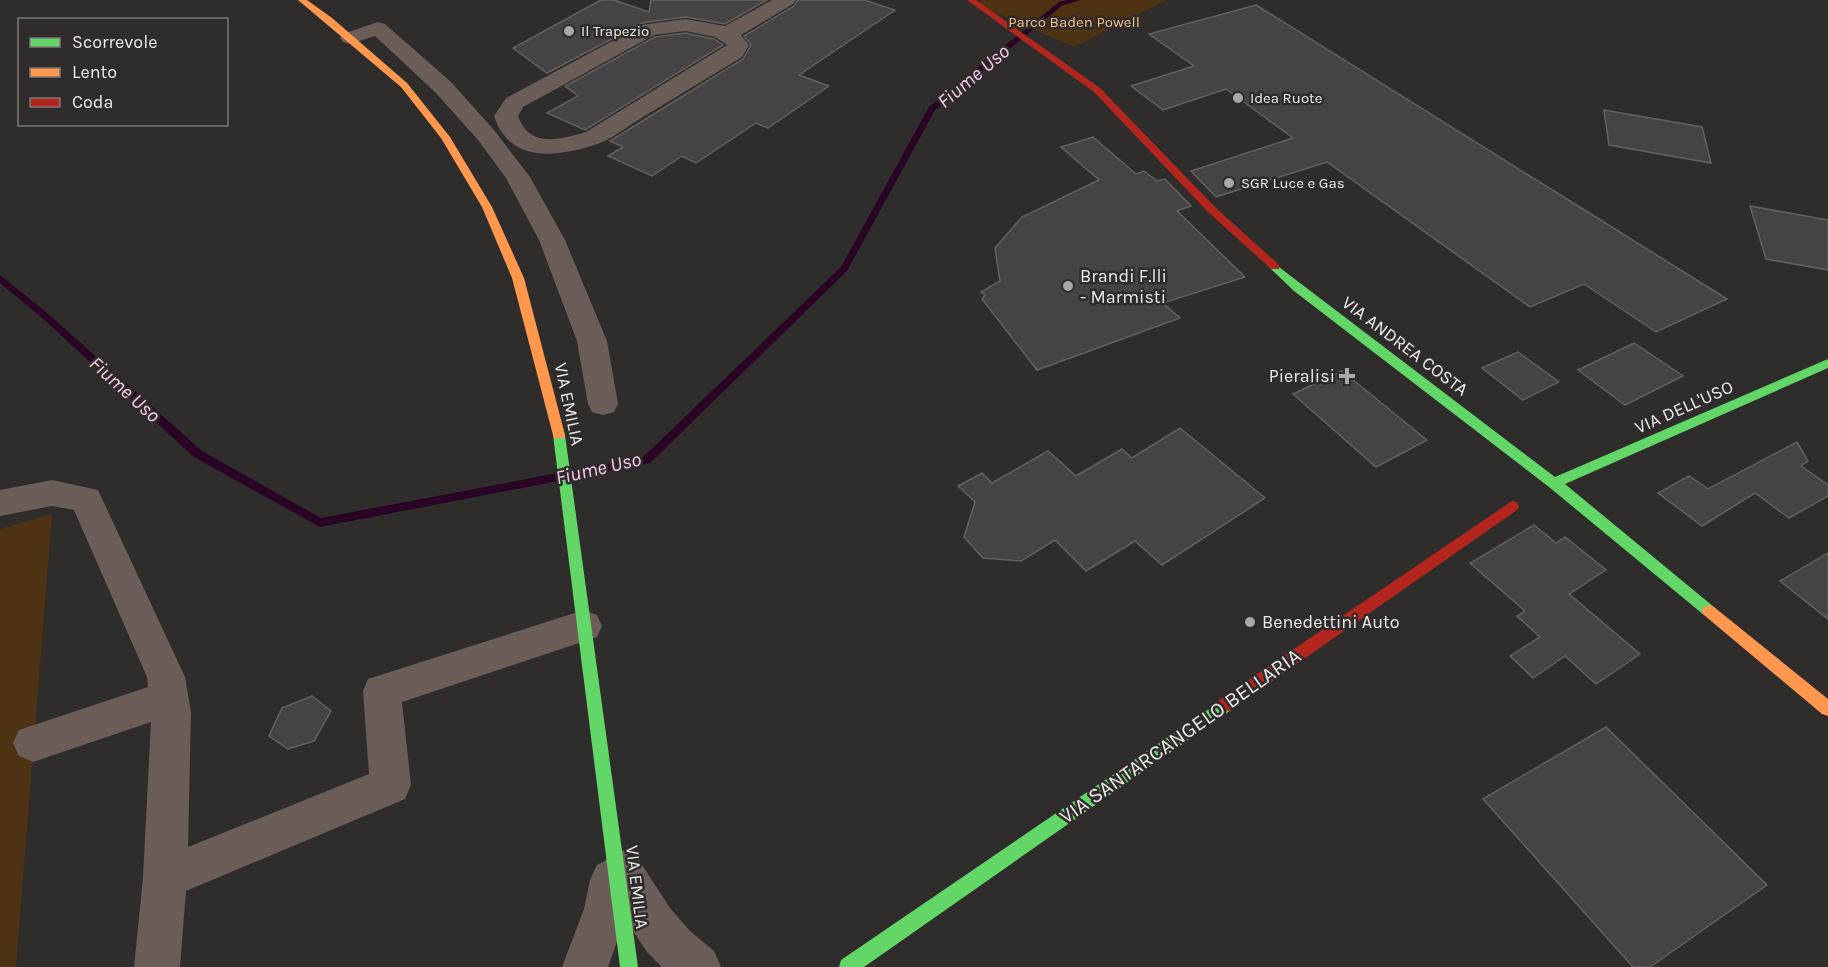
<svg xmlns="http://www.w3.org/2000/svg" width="1828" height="967" font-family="Karla,sans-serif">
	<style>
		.green { fill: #4d3213 }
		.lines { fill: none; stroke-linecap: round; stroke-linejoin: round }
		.stream { fill: #290424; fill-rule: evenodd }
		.building { fill: #454343; stroke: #626161; stroke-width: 1.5 }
		.street { fill: #6b5d58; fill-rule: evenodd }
		.fast { fill: #63d668; fill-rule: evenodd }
		.slow { fill: #ff974d; fill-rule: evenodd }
		.jam { fill: #b3261e; fill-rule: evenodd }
		.poi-dot { fill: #aaa8a8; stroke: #2f2c2b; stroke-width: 2 }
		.labels { text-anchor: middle; stroke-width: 5; stroke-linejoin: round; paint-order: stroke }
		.far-park-label { font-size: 15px; fill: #f5be88; stroke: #2f2c2b }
		.far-poi-label { font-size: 15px; fill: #eceaea; stroke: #2f2c2b; text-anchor: start }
		.poi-label { font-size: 18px; fill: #eceaea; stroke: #2f2c2b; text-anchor: start }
		.street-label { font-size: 18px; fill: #eceaea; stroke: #2f2c2b }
		.water-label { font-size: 20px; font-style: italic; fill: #facbf0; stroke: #2f2c2b }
		.near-street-label { font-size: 21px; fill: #eceaea; stroke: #2f2c2b }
	</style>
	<rect width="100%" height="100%" fill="#2e2d2c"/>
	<g class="green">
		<polygon points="979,0 1167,0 1074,47 978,5"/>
		<polygon points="52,514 16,967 0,967 0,529"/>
	</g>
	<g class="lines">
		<polygon class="stream" points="1067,0 1081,0 1063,5 935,110 847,271 650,463 646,464 320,527 194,457 40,316 0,283 0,275 46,312 202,451 321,518 643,457 841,267 929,107 1059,2"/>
	</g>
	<g class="building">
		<polygon points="601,0 614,0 649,12 651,0 767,0 725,24 685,17 642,23 547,73 513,48"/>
		<polygon points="798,0 864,0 895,10 799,75 829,86 768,128 756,123 696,163 682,156 652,176 608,156 623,147 610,141 743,59 751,45 744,36 794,6"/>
		<polygon points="1256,5 1578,206 1727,299 1656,332 1584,284 1530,307 1327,162 1216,197 1191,171 1293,138 1226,89 1163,110 1131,86 1194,66 1149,34"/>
		<polygon points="685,33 714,39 723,45 585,130 547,113 578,96 565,86 655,37"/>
		<polygon points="1604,110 1702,127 1711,163 1609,145"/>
		<polygon points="1093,137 1136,174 1144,171 1157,181 1165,179 1191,206 1177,211 1245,277 1163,303 1180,318 1037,370 982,299 985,295 981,292 1000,281 995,248 1022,217 1099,180 1061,147"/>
		<polygon points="1750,206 1828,220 1828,270 1766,259"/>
		<polygon points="1634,343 1683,376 1625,405 1578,370"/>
		<polygon points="1518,352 1559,382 1523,400 1482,368"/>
		<polygon points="1342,371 1427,440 1376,467 1293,394"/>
		<polygon points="1180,428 1265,498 1162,565 1135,541 1086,571 1055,540 1021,561 983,558 964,537 975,502 958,486 982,473 992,483 1048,451 1076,476 1122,449 1132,458"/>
		<polygon points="1797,442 1808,461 1801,466 1828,485 1828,496 1789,518 1755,493 1702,526 1658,493 1689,476 1708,489"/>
		<polygon points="1534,525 1556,543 1565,537 1606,570 1569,594 1640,654 1596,684 1565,656 1533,678 1510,656 1540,637 1517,616 1525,611 1470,563"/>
		<polygon points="1828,553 1828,619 1780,581"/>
		<polygon points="312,696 331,711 314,741 288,749 269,736 282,708"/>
		<polygon points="1606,727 1767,885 1650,967 1633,967 1483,799"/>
	</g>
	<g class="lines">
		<g class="street">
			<path d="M772 0H796L793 4 741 35 749 45 742 57C709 77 676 97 643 117 629 125 615 137 600 143 560 157 510 165 494 116L506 98 642 25 685 19 725 26ZM685 31 715 37 727 45 586 132C559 140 529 148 518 116L523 107 654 35Z"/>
			<polygon points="378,22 385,24 451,82 494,130 530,177 565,240 607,341 618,404 614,412 603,415 592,412 588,404 577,341 539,240 506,178 478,140 435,92 375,36 350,44 343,42 340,38 343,34"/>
			<polygon points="52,480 98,490 185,677 191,712 188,847 369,774 363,691 368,679 584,610 597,615 602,626 597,637 402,702 411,785 405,799 186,891 180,967 134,967 143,878 151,722 33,762 19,756 13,743 19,730 148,687 147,677 74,510 52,506 0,516 0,490"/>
			<polygon points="622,850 637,857 670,908 690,931 714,951 721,967 662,967 647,952 625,919 608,967 562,967 584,909 590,880 597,865 605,861 607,857"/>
		</g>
		<g class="fast">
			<polygon points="1275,264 1555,477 1828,359 1828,368 1565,484 1714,607 1716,611 1714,615 1709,617 1704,615 1549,487 1294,291 1271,269 1269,267"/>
			<polygon points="559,430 565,435 638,967 620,967 553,435"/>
			<polygon points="1225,698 1231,700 1233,705 1231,710 864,967 839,967 841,960"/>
		</g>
		<g class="slow">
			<polygon points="298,0 307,0 332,18 407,83 450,137 492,207 524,278 565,435 564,438 554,438 553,435 512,278 482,207 441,138 401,87"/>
			<polygon points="1709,605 1714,607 1828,699 1828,716 1822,714 1704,615 1702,611 1704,607"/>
		</g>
		<g class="jam">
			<polygon points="967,0 976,0 1100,88 1215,207 1279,265 1279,269 1271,269 1207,211 1094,92"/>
			<polygon points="1512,501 1517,502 1519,506 1517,510 1231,710 1225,712 1219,710 1217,705 1219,700"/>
		</g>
	</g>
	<g class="poi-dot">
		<circle cx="569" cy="31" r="6"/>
		<circle cx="1238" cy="98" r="6"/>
		<circle cx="1229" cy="183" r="6"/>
		<circle cx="1068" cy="286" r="6"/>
		<path d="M1344 367h6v6h6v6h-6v6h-6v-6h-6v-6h6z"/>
		<circle cx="1250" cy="622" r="6"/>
	</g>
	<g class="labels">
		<g class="far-park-label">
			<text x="1074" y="27">Parco Baden Powell</text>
		</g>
		<g class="far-poi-label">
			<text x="581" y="36">Il Trapezio</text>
			<text x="1250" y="103">Idea Ruote</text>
			<text x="1241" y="188">SGR Luce e Gas</text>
		</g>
		<g class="poi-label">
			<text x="1080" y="282">Brandi F.lli<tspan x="1080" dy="21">- Marmisti</tspan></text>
			<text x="1335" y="382" text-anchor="end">Pieralisi</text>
			<text x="1262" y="628">Benedettini Auto</text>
		</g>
		<g class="street-label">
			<text transform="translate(1405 346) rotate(37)" y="6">VIA ANDREA COSTA</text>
			<text transform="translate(569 404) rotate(78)" y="6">VIA EMILIA</text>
			<text transform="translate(1684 407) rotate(-24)" y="6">VIA DELL'USO</text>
			<text transform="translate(637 887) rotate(83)" y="6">VIA EMILIA</text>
		</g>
		<g class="water-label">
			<text transform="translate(973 76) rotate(-40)" y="7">Fiume Uso</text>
			<text transform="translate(125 389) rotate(42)" y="7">Fiume Uso</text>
			<text transform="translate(598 468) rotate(-13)" y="7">Fiume Uso</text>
		</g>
		<g class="near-street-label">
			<text transform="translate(1180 736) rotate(-35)" y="7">VIA SANTARCANGELO BELLARIA</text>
		</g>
	</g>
	<rect x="18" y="18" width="210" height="108" fill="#2f2c2b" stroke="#7b7877" stroke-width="1.5"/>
	<rect x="30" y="38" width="30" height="9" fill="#63d668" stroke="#7b7877" stroke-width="1.5"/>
	<text x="72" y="48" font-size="18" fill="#eceaea">Scorrevole</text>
	<rect x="30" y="68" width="30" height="9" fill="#ff974d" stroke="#7b7877" stroke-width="1.5"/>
	<text x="72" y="78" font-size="18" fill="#eceaea">Lento</text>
	<rect x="30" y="98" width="30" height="9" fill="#b3261e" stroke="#7b7877" stroke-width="1.5"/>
	<text x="72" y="108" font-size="18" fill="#eceaea">Coda</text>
</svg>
